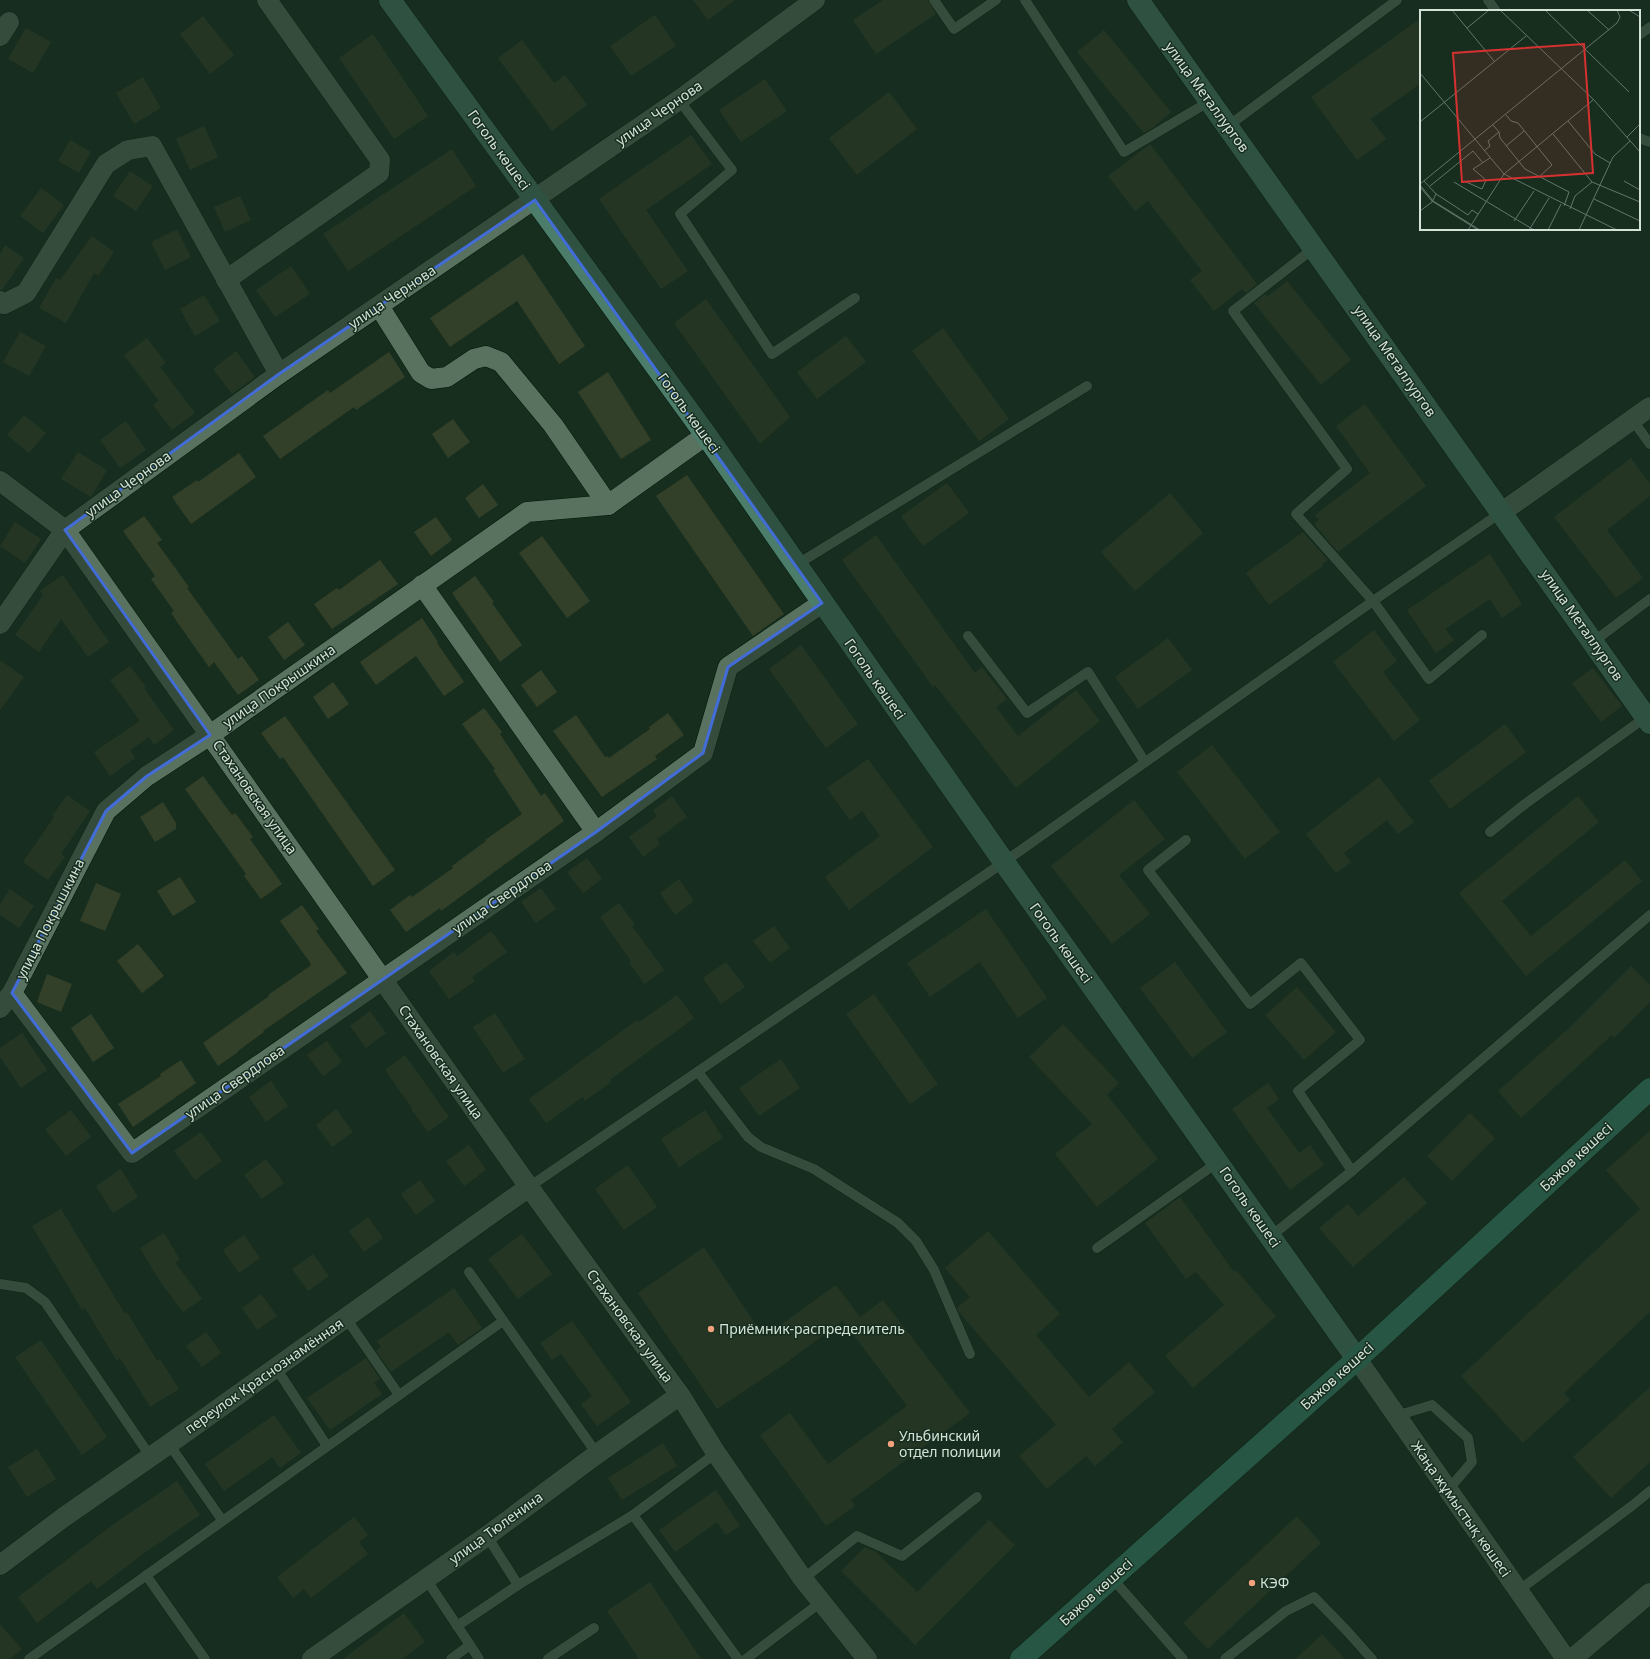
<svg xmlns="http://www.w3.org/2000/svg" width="1650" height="1659" font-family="'Noto Sans',sans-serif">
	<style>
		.building { fill: #334029 }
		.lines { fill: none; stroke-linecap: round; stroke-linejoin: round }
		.lane-casing { stroke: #011608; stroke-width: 11 }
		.street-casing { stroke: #011608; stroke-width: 21 }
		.secondary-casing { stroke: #011608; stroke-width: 23 }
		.primary-casing { stroke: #011608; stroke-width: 23 }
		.lane { stroke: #597260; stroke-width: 10 }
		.street { stroke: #597260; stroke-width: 20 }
		.secondary { stroke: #4b7d6a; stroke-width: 22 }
		.primary { stroke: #3c8873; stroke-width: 22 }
		.marked { fill: none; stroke: #426cd8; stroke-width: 3; stroke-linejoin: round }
		.poi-dot { fill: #f2a17e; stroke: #172e1f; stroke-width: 1.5 }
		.labels { text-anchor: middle; stroke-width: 3; stroke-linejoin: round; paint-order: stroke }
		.street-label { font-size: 14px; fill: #d4e2d8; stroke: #172e1f }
		.poi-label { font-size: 14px; fill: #d4e2d8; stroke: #172e1f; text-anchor: start }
		.inset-road { fill: none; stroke: #637669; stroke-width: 1 }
		.view { fill: #d63131; fill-opacity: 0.15; stroke: #d63131; stroke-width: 2 }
		.inset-edge { fill: none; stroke: #d4e2d8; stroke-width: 2 }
	</style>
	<rect width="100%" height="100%" fill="#172e1f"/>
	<g class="building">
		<polygon points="693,0 735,0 708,20"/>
		<polygon points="883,0 928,0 936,14 876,54 853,20"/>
		<polygon points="655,15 676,46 631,76 610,46"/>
		<polygon points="203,16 234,55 210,74 180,34"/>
		<polygon points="1421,18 1421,83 1371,119 1386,139 1357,160 1311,97"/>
		<polygon points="26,28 51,42 33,73 8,59"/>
		<polygon points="1104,30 1171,112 1154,127 1144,133 1077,52"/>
		<polygon points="373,34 428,116 394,139 339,58"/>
		<polygon points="522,40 554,83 565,75 587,105 552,131 498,58"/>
		<polygon points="143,77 161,108 134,124 116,93"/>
		<polygon points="765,79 787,111 741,142 719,110"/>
		<polygon points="889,92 917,129 857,175 829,138"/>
		<polygon points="204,126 218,157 190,170 176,139"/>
		<polygon points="691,135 712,164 646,210 688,271 661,289 599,199"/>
		<polygon points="70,140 91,152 79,173 58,161"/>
		<polygon points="1150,144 1257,284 1246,293 1242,289 1214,311 1190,280 1202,271 1148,201 1135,211 1108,176"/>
		<polygon points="452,149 476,186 348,271 323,234"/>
		<polygon points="130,171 153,186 136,211 113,196"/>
		<polygon points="41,188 64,205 43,233 20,216"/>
		<polygon points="240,196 251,220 225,232 214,207"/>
		<polygon points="177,229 191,257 165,270 151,242"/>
		<polygon points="92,236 114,252 98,276 94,273 66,323 39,308 56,278 60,280"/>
		<polygon points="5,245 24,258 2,290 0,290 0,254"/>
		<polygon points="523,254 585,346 559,364 517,301 450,347 430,318"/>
		<polygon points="291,266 310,294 275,317 256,290"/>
		<polygon points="1287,281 1351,360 1321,385 1254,303 1265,294 1267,297"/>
		<polygon points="204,295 220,321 195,336 180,309"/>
		<polygon points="706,299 790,417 760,444 674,323"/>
		<polygon points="943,328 1009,419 979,441 912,351"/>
		<polygon points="20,332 46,346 29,376 3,362"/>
		<polygon points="846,336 866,362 817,399 797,372"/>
		<polygon points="147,338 166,363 160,367 195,413 172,430 153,405 159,401 124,355"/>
		<polygon points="236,351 255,377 232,394 213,369"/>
		<polygon points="389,352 405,377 356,410 354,407 280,459 263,436 328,390 330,393"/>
		<polygon points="608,372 651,440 621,459 578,392"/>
		<polygon points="1365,404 1426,486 1338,552 1314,524 1319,520 1315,515 1370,473 1336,426"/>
		<polygon points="24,415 46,433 29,453 7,435"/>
		<polygon points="453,419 470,442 448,458 432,434"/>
		<polygon points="126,421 146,450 120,468 100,440"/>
		<polygon points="78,452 107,470 91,497 61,479"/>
		<polygon points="239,453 256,477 191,524 172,497 197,480 198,482"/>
		<polygon points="1631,458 1650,484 1650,496 1607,530 1643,578 1616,598 1554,517"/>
		<polygon points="687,475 784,614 753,636 656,496"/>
		<polygon points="947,483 969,513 923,546 901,516"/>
		<polygon points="483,484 498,505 479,518 465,498"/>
		<polygon points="1170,493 1203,533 1135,591 1101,552"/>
		<polygon points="144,516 162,540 157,543 189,587 187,588 238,659 242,656 259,680 238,695 214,662 209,667 194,646 171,613 174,611 151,579 155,576 123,531"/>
		<polygon points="436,517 452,540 431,556 414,532"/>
		<polygon points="15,522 41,539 25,563 0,546"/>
		<polygon points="1303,532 1328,560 1322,564 1323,566 1269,605 1246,573"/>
		<polygon points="876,535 975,673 982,667 1007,699 996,707 1018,736 1076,690 1100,721 1016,788 935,685 933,687 842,560"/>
		<polygon points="542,536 590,601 567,618 519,553"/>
		<polygon points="1490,554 1522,604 1502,618 1490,599 1445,629 1454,640 1436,653 1407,610"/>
		<polygon points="380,560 398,584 332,629 314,604 337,588 339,590"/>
		<polygon points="63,575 109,642 88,657 61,619 39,652 15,635 43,595 40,591"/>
		<polygon points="475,576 494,602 492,603 522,645 500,662 452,593"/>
		<polygon points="422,618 438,642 437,643 464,682 444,696 416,656 376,685 360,662"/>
		<polygon points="288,622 305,645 284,660 268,637"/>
		<polygon points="1374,630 1397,661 1383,672 1420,720 1394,741 1333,662"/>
		<polygon points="1168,638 1192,670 1138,709 1115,677"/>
		<polygon points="801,645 858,724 826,748 769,669"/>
		<polygon points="0,660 24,677 0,710"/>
		<polygon points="130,666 146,687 144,688 174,730 154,745 149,737 130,750 135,758 110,776 94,752 140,721 110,680"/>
		<polygon points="1593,668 1622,706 1601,722 1572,683"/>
		<polygon points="541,670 557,692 537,707 521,685"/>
		<polygon points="333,682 349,704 328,719 313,697"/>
		<polygon points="484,708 502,732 500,734 541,796 545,793 564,821 441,911 440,908 406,932 390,910 410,895 412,897 453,868 452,866 486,841 485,840 522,814 493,770 495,769 462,724"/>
		<polygon points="668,713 684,735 655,756 657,759 602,797 553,731 576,715 605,757 607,756 609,758 650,729 649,727"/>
		<polygon points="285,716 395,870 373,886 283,757 280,759 261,733"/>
		<polygon points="1505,724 1526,752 1450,809 1429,781"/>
		<polygon points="1212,745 1280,832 1245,859 1177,772"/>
		<polygon points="868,759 933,847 849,910 825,877 880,836 862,811 850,820 827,788"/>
		<polygon points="203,776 232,815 235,813 253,837 250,839 282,884 261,899 244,876 246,874 185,789"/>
		<polygon points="1379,777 1414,822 1398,834 1387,820 1344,853 1351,862 1336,873 1306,834"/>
		<polygon points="67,795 90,811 61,854 65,857 48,880 23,862 54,817 52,816"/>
		<polygon points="672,796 687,817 657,839 660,844 643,857 629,837 657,816 653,810"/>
		<polygon points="1578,796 1599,822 1502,901 1531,936 1625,860 1642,881 1526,976 1459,893"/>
		<polygon points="1134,800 1165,839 1119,875 1150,914 1112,944 1051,866"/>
		<polygon points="163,802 176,823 176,829 155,842 140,817"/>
		<polygon points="587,858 602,879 583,893 567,872"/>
		<polygon points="180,877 196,902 173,916 157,891"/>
		<polygon points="679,879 694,901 675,915 660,893"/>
		<polygon points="96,883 121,894 105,931 80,921"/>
		<polygon points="541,888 556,909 536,923 521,902"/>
		<polygon points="10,889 34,906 19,928 0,915 0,904"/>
		<polygon points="619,903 635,925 632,926 664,970 644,984 629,962 631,961 600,917"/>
		<polygon points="302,905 319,929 316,931 347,973 263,1031 264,1032 238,1051 238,1052 218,1066 203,1043 269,996 268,995 310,966 311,964 280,921"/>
		<polygon points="986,909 1047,998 1018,1018 980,962 930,997 907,963"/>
		<polygon points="774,926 790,948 770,963 753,941"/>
		<polygon points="491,931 507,952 472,977 475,981 449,999 429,971 454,952 457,956"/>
		<polygon points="138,944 164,976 142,993 117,961"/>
		<polygon points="726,962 745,987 721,1004 703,978"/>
		<polygon points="1175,962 1227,1032 1192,1058 1140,988"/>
		<polygon points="1631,966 1650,985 1650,1002 1614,1038 1612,1035 1521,1118 1498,1091 1569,1028"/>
		<polygon points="47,974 72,984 61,1012 37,1002"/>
		<polygon points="1297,987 1336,1032 1304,1060 1265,1015"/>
		<polygon points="874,994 938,1084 910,1104 846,1014"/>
		<polygon points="677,995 694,1018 610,1080 611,1082 585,1101 583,1097 546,1123 529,1099 637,1020 639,1022"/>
		<polygon points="370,1011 386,1033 366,1048 350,1026"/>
		<polygon points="495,1013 525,1059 503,1073 473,1027"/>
		<polygon points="91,1014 114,1048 93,1062 71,1028"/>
		<polygon points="1063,1024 1119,1083 1107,1095 1158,1159 1097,1207 1055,1154 1092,1124 1029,1057"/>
		<polygon points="22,1033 47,1070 21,1088 0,1057 0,1048"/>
		<polygon points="327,1041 342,1062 323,1076 307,1055"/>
		<polygon points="405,1055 449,1117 428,1132 411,1109 412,1108 385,1070"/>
		<polygon points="781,1059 800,1088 759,1116 739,1088"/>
		<polygon points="181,1060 196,1083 133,1127 118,1104 161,1076 160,1074"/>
		<polygon points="271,1081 288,1106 266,1122 249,1097"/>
		<polygon points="1268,1083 1279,1099 1267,1108 1299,1153 1310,1145 1324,1165 1290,1190 1232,1109"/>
		<polygon points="336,1109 353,1132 332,1147 316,1125"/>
		<polygon points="71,1110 91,1137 66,1156 45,1129"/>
		<polygon points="705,1110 723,1138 679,1167 661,1139"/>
		<polygon points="1470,1113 1495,1138 1452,1181 1427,1156"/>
		<polygon points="1650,1131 1650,1312 1564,1393 1570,1400 1523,1443 1461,1376 1640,1209 1606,1170"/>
		<polygon points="201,1132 222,1161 195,1180 174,1151"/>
		<polygon points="469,1145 486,1170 464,1186 446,1161"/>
		<polygon points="266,1159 284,1183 262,1199 244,1175"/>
		<polygon points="628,1165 657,1207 624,1230 595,1189"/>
		<polygon points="121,1169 138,1197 113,1213 96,1186"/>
		<polygon points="1404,1177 1427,1203 1353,1267 1319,1228 1348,1204 1358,1216"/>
		<polygon points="420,1180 435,1201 416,1215 401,1194"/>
		<polygon points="1180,1197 1234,1272 1236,1270 1276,1316 1193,1388 1165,1356 1224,1305 1196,1272 1186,1279 1145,1223"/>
		<polygon points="61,1209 125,1314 127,1312 157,1361 160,1359 179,1389 150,1407 120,1358 117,1361 85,1308 82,1310 32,1226"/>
		<polygon points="368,1217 383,1238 364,1252 349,1231"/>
		<polygon points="988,1231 1060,1314 1036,1335 1089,1397 1129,1362 1155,1392 1112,1429 1123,1442 1095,1466 1086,1456 1047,1489 1019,1456 1056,1425 958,1311 957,1308 970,1297 945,1268"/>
		<polygon points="164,1233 180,1260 175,1262 202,1299 183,1312 159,1280 140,1248"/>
		<polygon points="522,1234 552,1274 518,1299 488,1259"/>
		<polygon points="244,1235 260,1258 239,1273 223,1250"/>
		<polygon points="704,1247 764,1337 836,1285 860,1317 883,1300 970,1413 851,1500 855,1506 826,1526 760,1435 790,1413 828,1464 907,1406 843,1321 783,1365 717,1409 638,1293"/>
		<polygon points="313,1254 329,1276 308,1291 292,1269"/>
		<polygon points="454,1288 482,1328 458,1345 449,1332 391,1372 376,1351 381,1347 377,1341"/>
		<polygon points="261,1294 277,1316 257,1330 242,1308"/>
		<polygon points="572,1321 631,1402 597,1426 581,1404 592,1396 561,1354 552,1360 540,1343"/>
		<polygon points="206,1332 221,1353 202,1367 186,1346"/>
		<polygon points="41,1340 107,1437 82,1455 15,1357"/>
		<polygon points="366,1358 380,1379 374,1383 382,1394 330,1430 307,1398"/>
		<polygon points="1650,1387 1650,1462 1611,1498 1573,1457"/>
		<polygon points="274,1415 301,1453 280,1468 272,1457 224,1491 205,1464"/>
		<polygon points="663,1443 677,1466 622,1500 608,1478"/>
		<polygon points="37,1449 56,1479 27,1497 8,1467"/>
		<polygon points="177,1481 200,1515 143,1554 97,1589 91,1581 37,1623 18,1597 115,1523"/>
		<polygon points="716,1490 740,1526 726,1535 717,1522 675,1552 659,1530"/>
		<polygon points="1297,1516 1321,1543 1208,1649 1183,1623"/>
		<polygon points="354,1517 368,1535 359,1542 368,1554 311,1598 304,1589 293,1598 277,1577"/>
		<polygon points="989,1520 1015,1545 915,1645 841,1571 865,1547 876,1552 917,1592"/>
		<polygon points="650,1582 701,1659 639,1659 607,1611"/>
		<polygon points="404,1613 425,1642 402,1659 343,1659"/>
		<polygon points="0,1624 22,1649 10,1659 0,1659"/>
		<polygon points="1322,1634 1345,1659 1296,1659"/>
	</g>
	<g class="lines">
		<defs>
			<g id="lane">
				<polyline points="934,0 954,29 996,0"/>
				<polyline points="1025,0 1124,152 1210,101"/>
				<polyline points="1488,0 1496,11"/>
				<polyline points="1639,35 1650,27"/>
				<polyline points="679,100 732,170 680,214 772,354 855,298"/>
				<polyline points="1228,126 1397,0"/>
				<polyline points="1639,138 1650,142"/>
				<polyline points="1314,248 1233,311 1347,469 1296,514 1373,601 1429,679 1482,635"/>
				<polyline points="1632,419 1650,444"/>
				<polyline points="796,565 1087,386"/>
				<polyline points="968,636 1027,713 1088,672 1145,762"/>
				<polyline points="1593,642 1650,599"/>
				<polyline points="1490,832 1525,804 1646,717"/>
				<polyline points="1186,840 1148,870 1250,1004 1301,963 1360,1040 1298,1091 1352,1171 1271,1236"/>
				<polyline points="698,1072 748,1137 761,1147 814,1169 898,1223 916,1241 934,1270 970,1354"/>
				<polyline points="1352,1171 1650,915"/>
				<polyline points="529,1187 1004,862 1373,601 1502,512"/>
				<polyline points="1097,1248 1218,1162"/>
				<polyline points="469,1272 597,1454"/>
				<polyline points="0,1284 26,1288 45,1302 150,1456"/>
				<polyline points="346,1318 399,1395"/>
				<polyline points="276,1368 327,1446"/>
				<polyline points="1396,1416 1432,1405 1468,1438 1472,1462 1448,1490"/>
				<polyline points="169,1444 222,1520"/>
				<polyline points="633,1515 738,1659"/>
				<polyline points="487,1536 518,1585"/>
				<polyline points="146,1575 205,1659"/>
				<polyline points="1112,1578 1183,1659"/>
				<polyline points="426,1579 470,1645 451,1659"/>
				<polyline points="803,1579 857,1536 902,1556 977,1497"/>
				<polyline points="1518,1591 1633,1505 1650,1491"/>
				<polyline points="457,1626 518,1585 633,1515 716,1453"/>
				<polyline points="470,1645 479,1659"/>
				<polyline points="29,1659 503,1321"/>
				<polyline points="548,1659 594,1628"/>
				<polyline points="746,1659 821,1602"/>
				<polyline points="1225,1659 1286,1611 1314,1597 1347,1631 1372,1659"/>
			</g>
			<g id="street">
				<polyline points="0,36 9,22"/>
				<polyline points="226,280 379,173 380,160 267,0"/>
				<polyline points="0,301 4,304 26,293 106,164 128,150 152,146 279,374"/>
				<polyline points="379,306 421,373 431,379 447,377 474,359 486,356 501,362 553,425 608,505"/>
				<polyline points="0,481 65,530 529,1187 680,1395 716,1453 803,1579 867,1659"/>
				<polyline points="1502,512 1650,407"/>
				<polyline points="422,585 596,832"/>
				<polyline points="0,624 65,530 279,374 679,100 815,0"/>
				<polyline points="12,993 132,1153 596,832 703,753 728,667 822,603"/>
				<polyline points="0,1008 12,993 106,811 147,776 210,735 527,512 608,505 706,435"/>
				<polyline points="1357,1359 1566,1659"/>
				<polyline points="0,1565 64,1517 169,1444 529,1187"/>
				<polyline points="312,1659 487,1536 597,1454 680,1395"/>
				<polyline points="1572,1659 1650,1593"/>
			</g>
			<g id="secondary">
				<polyline points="390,0 706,435 1004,862 1357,1359"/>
				<polyline points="1138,0 1650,723"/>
			</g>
			<polyline id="primary" points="1021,1659 1357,1359 1650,1089"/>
		</defs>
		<use href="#lane" class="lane-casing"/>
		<use href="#street" class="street-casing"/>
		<use href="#secondary" class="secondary-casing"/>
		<use href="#primary" class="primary-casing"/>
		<use href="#lane" class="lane"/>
		<use href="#street" class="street"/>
		<use href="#secondary" class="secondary"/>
		<use href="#primary" class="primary"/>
	</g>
	<path d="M0 0H1650V1659H0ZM535 200 822 603 728 667 703 753 596 832 132 1153 12 993 106 811 147 776 210 735 65 530 279 374Z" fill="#172e1f" fill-opacity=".55" fill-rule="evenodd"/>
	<path class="marked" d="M535 200 822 603 728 667 703 753 596 832 132 1153 12 993 106 811 147 776 210 735 65 530 279 374Z"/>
	<g class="poi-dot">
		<circle cx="711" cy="1329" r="4"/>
		<circle cx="891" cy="1444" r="4"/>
		<circle cx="1252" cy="1583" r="4"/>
	</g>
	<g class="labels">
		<g class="street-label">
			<text transform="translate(1207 97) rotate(54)" y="5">улица Металлургов</text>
			<text transform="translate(659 113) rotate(-35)" y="5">улица Чернова</text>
			<text transform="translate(499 150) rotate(54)" y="5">Гоголь көшесі</text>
			<text transform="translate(392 297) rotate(-34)" y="5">улица Чернова</text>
			<text transform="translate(1395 361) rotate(55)" y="5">улица Металлургов</text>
			<text transform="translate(689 413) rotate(54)" y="5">Гоголь көшесі</text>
			<text transform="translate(128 484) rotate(-36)" y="5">улица Чернова</text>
			<text transform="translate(1582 625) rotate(55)" y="5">улица Металлургов</text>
			<text transform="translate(875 679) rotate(55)" y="5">Гоголь көшесі</text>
			<text transform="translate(279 686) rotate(-35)" y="5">улица Покрышкина</text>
			<text transform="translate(255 797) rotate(55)" y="5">Стахановская улица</text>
			<text transform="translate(502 897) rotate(-35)" y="5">улица Свердлова</text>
			<text transform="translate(50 919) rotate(-63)" y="5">улица Покрышкина</text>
			<text transform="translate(1061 943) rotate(54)" y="5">Гоголь көшесі</text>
			<text transform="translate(441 1062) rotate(55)" y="5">Стахановская улица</text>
			<text transform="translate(235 1082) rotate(-35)" y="5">улица Свердлова</text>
			<text transform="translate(1576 1157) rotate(-43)" y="5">Бажов көшесі</text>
			<text transform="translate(1250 1207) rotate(55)" y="5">Гоголь көшесі</text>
			<text transform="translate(630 1326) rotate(54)" y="5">Стахановская улица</text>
			<text transform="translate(264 1376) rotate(-35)" y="5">переулок Краснознамённая</text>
			<text transform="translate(1337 1376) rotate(-42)" y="5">Бажов көшесі</text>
			<text transform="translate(1461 1509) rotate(55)" y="5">Жаңа жұмыстық көшесі</text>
			<text transform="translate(496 1528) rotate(-36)" y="5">улица Тюленина</text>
			<text transform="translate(1096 1592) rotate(-42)" y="5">Бажов көшесі</text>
		</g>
		<g class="poi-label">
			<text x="719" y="1334">Приёмник-распределитель</text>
			<text x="899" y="1441">Ульбинский<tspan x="899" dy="16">отдел полиции</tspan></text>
			<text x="1260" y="1588">КЭФ</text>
		</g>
	</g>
	<g transform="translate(1420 10)">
		<rect width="220" height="220" fill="#172e1f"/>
		<path class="inset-road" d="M32 0 74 51M80 0 174 90 220 142M125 0 209 82M167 0 189 20M209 0 220 7M47 18 69 0M142 58 197 13 200 7 197 0M0 63 84 164 197 220M86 105 91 111 98 113 132 155 120 166M148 111 175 144 190 153M0 112 106 26M73 115 79 122 80 128 105 159 149 182 144 196M133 124 172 172 220 192M207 127 220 114M86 136 104 121M64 141 70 136 68 131 79 122M4 171 16 184 30 193 48 205 52 200 58 204M44 171 62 179 66 170 53 159 70 148M204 171 220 180M34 172 114 220M0 174 142 58M0 175 13 191 60 220M10 176 53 141 63 153M0 177 12 191 58 220M174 189 220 211M150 199 155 186 172 172M0 201 12 192 16 184M94 211 114 181M48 220 84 164 173 90M109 220 129 188M128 220 141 194M159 220 193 147 210 131"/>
		<path class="view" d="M164 34 173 163 42 172 33 43Z"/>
		<rect width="220" height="220" class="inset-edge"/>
	</g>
</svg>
